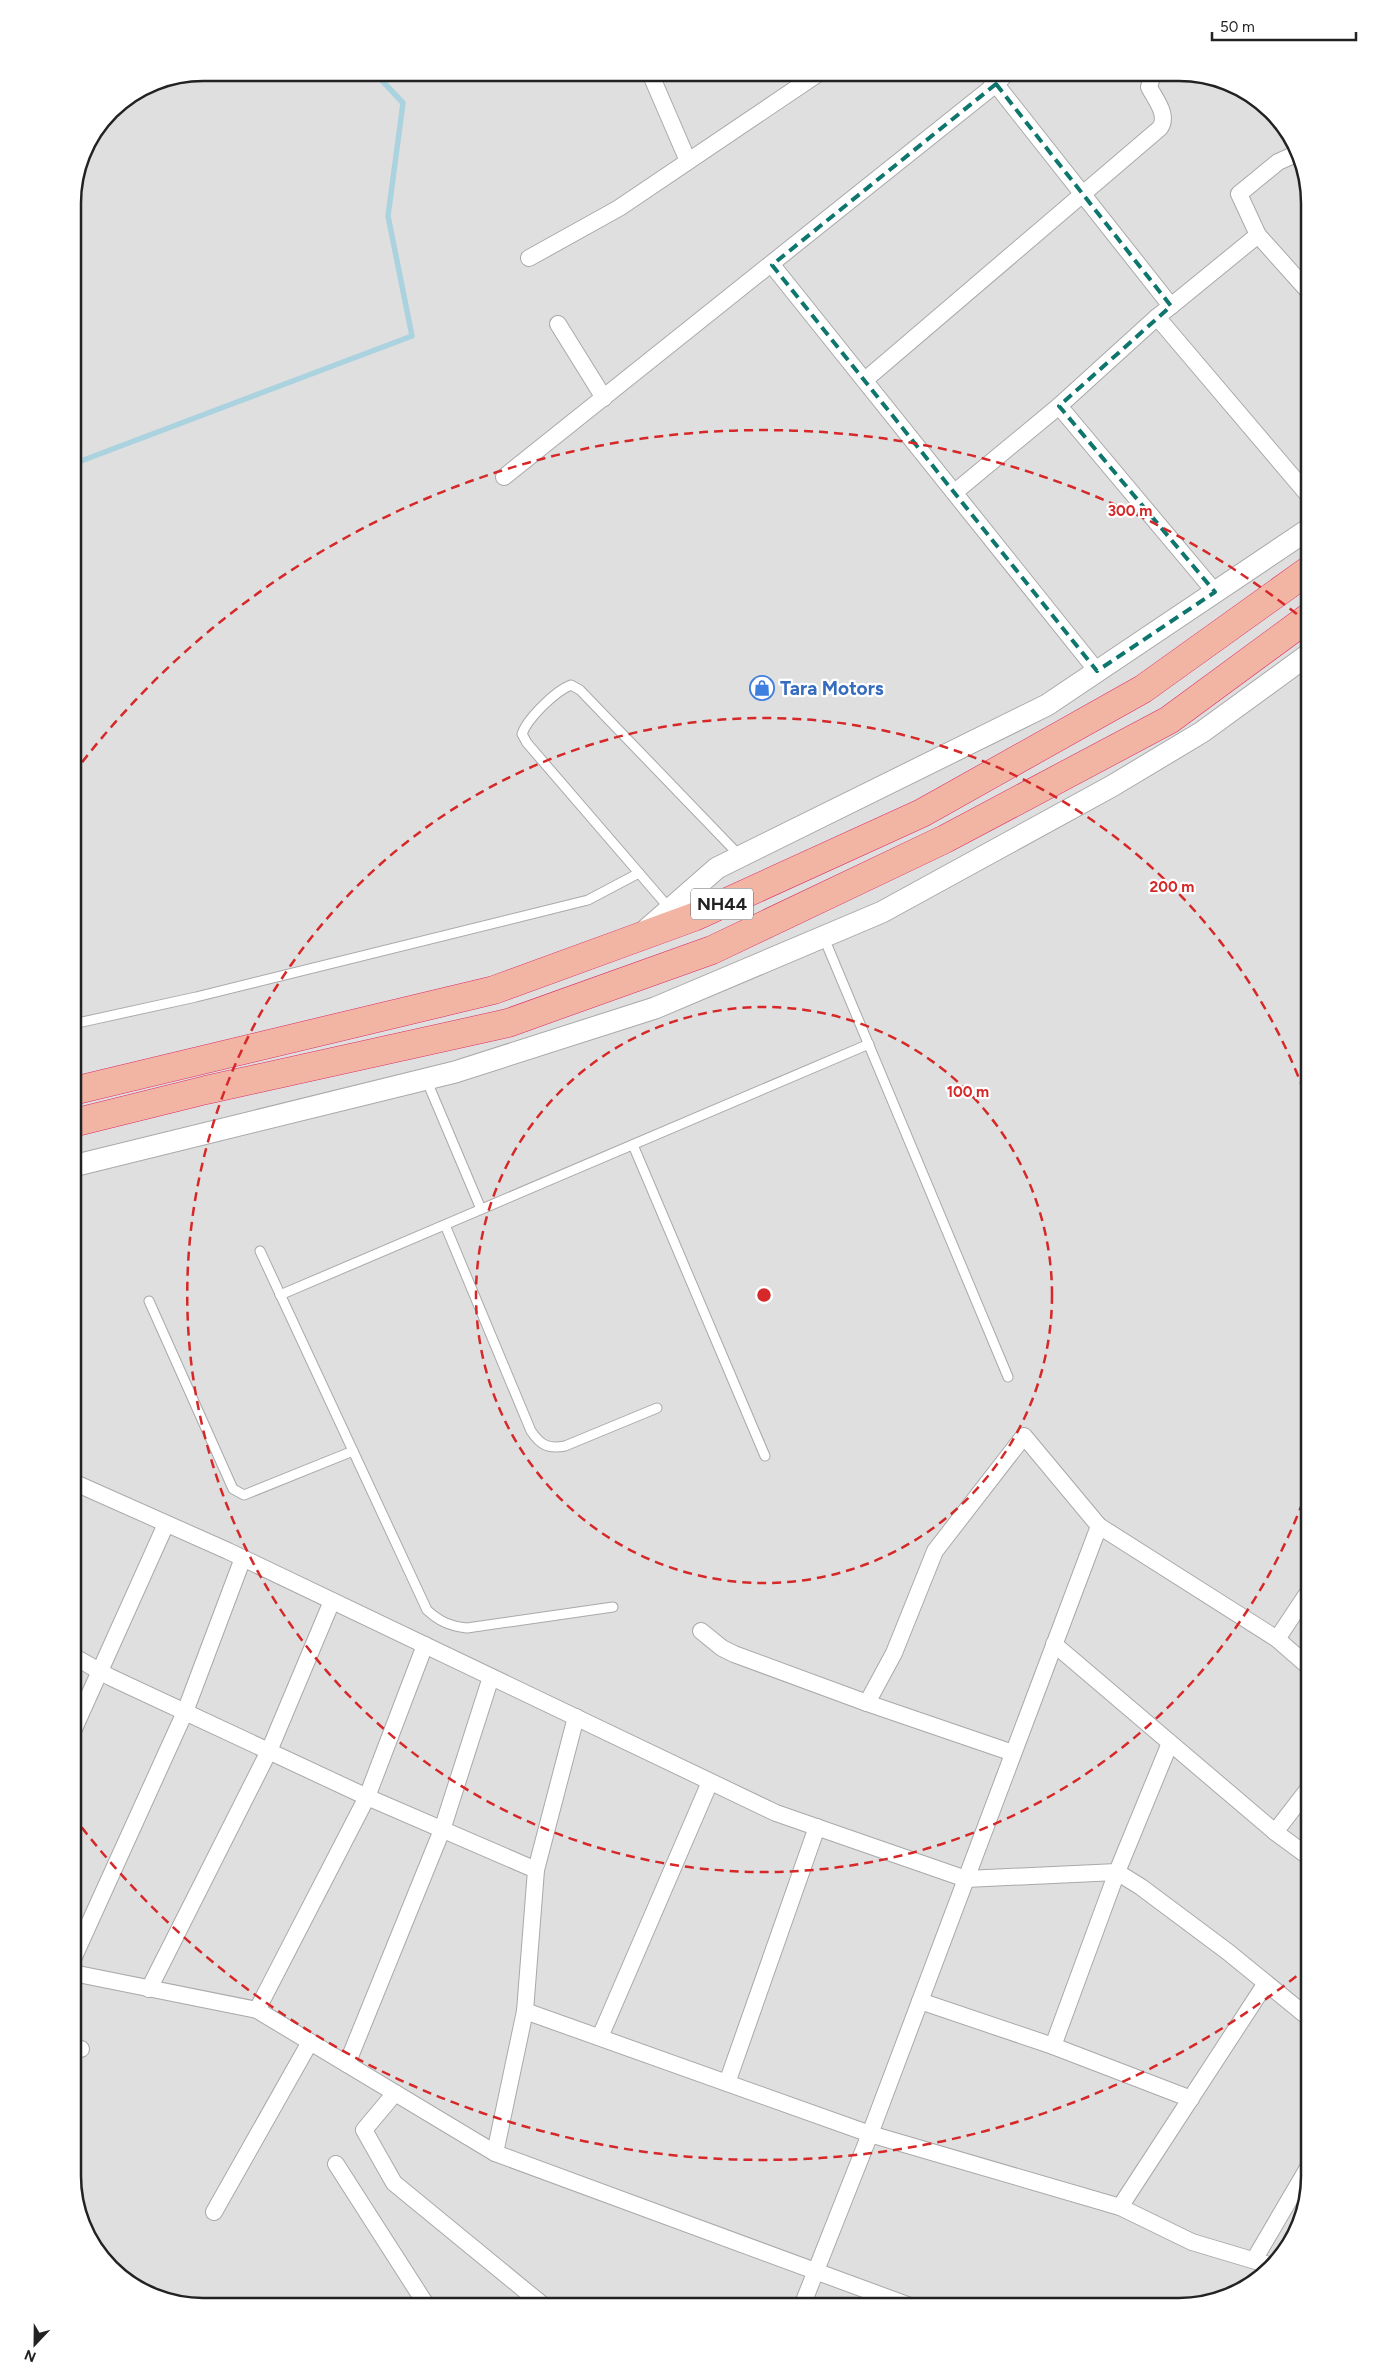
<svg xmlns="http://www.w3.org/2000/svg" width="1382" height="2379" font-family="Figtree,sans-serif">
	<style>
		.residential { fill: #e0dfdf }
		.lines { fill: none; stroke-linecap: round; stroke-linejoin: round }
		.stream { stroke: #aad3df; stroke-width: 5.5 }
		.service-casing { stroke: #a9a9a9; stroke-width: 11 }
		.minor-casing { stroke: #a9a9a9; stroke-width: 18 }
		.tertiary-casing { stroke: #a9a9a9; stroke-width: 23 }
		.trunk-casing { stroke: #dc2a67; stroke-width: 29 }
		.service { stroke: #fff; stroke-width: 9 }
		.minor { stroke: #fff; stroke-width: 16 }
		.tertiary { stroke: #fff; stroke-width: 21 }
		.trunk { stroke: #f2b4a3; stroke-width: 28 }
		.marked { fill: none; stroke: #0f766e; stroke-width: 4; stroke-dasharray: 10 6; stroke-linejoin: round }
		.ring { fill: none; stroke: #d62828; stroke-width: 2.5; stroke-dasharray: 9 6 }
		.labels { text-anchor: middle; stroke-width: 4.5; stroke-linejoin: round; paint-order: stroke }
		.shield { fill: #fff; stroke: #646464; stroke-width: 1 }
		.shield-label { font-size: 18px; font-weight: bold; fill: #222 }
		.shop-label { font-size: 19px; font-weight: bold; fill: #366cbe; stroke: #fff; text-anchor: start }
		.rim { fill: none; stroke: #222; stroke-width: 2.5 }
		.centre { fill: #d62828; stroke: #fff; stroke-width: 2.5 }
		.ring-label { font-size: 15px; text-anchor: middle; font-weight: bold; fill: #d62828; stroke: #fff; stroke-width: 4.5; stroke-linejoin: round; paint-order: stroke }
	</style>
	<rect width="100%" height="100%" fill="#f2efe9"/>
	<polygon class="residential" points="203,73 1188,73 1252,95 1296,146 1309,203 1309,2176 1288,2248 1236,2293 1179,2306 195,2306 130,2284 86,2233 73,2176 73,195 83,153 111,111 153,82"/>
	<g class="lines">
		<polyline class="stream" points="73,464 412,336 388,216 403,103 375,73"/>
		<defs>
			<g id="service">
				<path d="M670 909 527 743 522 734C527 719 555 691 571 685L580 690 740 856"/>
				<polyline points="824,938 1008,1377"/>
				<polyline points="73,1024 196,997 576,903 588,900 639,873"/>
				<polyline points="426,1079 481,1209"/>
				<polyline points="633,1145 765,1456"/>
				<path d="M445 1225 531 1431C541 1446 549 1449 565 1446L657 1408"/>
				<path d="M260 1251 427 1610C440 1622 450 1626 467 1628L613 1607"/>
				<polyline points="280,1295 869,1044"/>
				<polyline points="149,1301 233,1489 244,1495 353,1451"/>
			</g>
			<g id="minor">
				<polyline points="650,73 688,161"/>
				<polyline points="987,73 1171,306 1157,317 1309,496"/>
				<polyline points="1258,235 1309,292"/>
				<polyline points="529,258 619,208 819,73"/>
				<polyline points="772,265 1097,671"/>
				<polyline points="1171,306 1258,235 1239,194 1278,162 1298,153"/>
				<polyline points="558,324 604,398"/>
				<path d="M865 380 1160 128C1169 115 1155 99 1149 87L1152 77 1158 73"/>
				<polyline points="1059,406 1215,592"/>
				<polyline points="504,477 996,84 1007,73"/>
				<polyline points="955,492 1059,406 1157,317"/>
				<polyline points="73,1482 228,1551 776,1813 966,1879 1117,1872 1141,1887 1228,1952 1309,2018"/>
				<polyline points="701,1631 722,1648 734,1654 867,1703 1013,1753"/>
				<polyline points="1277,1639 1309,1667"/>
				<polyline points="1054,1644 1275,1832 1309,1857"/>
				<polyline points="73,1656 110,1677 367,1797 536,1870 525,2011 495,2153 910,2306"/>
				<polyline points="867,1703 894,1653 935,1551 1024,1436 1099,1526"/>
				<polyline points="73,1731 166,1524"/>
				<polyline points="1275,1832 1309,1788"/>
				<polyline points="536,1870 576,1717"/>
				<polyline points="73,1959 185,1712 243,1558"/>
				<polyline points="73,1973 257,2010 495,2153"/>
				<polyline points="149,1989 269,1751 332,1601"/>
				<polyline points="920,2001 1053,2046 1117,1872 1170,1743"/>
				<polyline points="257,2010 367,1797 425,1645"/>
				<polyline points="525,2011 870,2134 1120,2207 1192,2242 1269,2265"/>
				<polyline points="600,2037 710,1782"/>
				<polyline points="1053,2046 1191,2099"/>
				<polyline points="73,2047 81,2049"/>
				<polyline points="347,2064 442,1830 491,1677"/>
				<polyline points="727,2083 817,1827"/>
				<polyline points="395,2093 364,2130 394,2183 544,2306"/>
				<polyline points="336,2164 427,2306"/>
				<polyline points="1120,2207 1266,1983"/>
				<polyline points="214,2212 310,2042"/>
				<polyline points="1254,2260 1309,2166"/>
				<polyline points="802,2306 870,2134 1099,1526 1277,1639 1309,1591"/>
			</g>
			<g id="tertiary">
				<polyline points="645,931 717,868 1047,705 1309,529"/>
				<polyline points="73,1166 455,1072 655,1008 882,912 1112,786 1202,732 1309,654"/>
			</g>
			<g id="trunk">
				<polyline points="73,1091 494,990 694,917 922,813 1143,689 1309,570"/>
				<polyline points="73,1123 206,1090 508,1023 712,950 945,839 1169,720 1309,617"/>
			</g>
		</defs>
		<use href="#service" class="service-casing"/>
		<use href="#minor" class="minor-casing"/>
		<use href="#tertiary" class="tertiary-casing"/>
		<use href="#trunk" class="trunk-casing"/>
		<use href="#service" class="service"/>
		<use href="#minor" class="minor"/>
		<use href="#tertiary" class="tertiary"/>
		<use href="#trunk" class="trunk"/>
	</g>
	<path class="marked" d="M996 84 1171 306 1059 406 1215 592 1097 671 772 265Z"/>
	<g class="ring">
		<circle cx="764" cy="1295" r="288"/>
		<path d="M1308 1488A577 577 0 1 1 1308 1102"/>
		<path d="M1308 1967A865 865 0 0 1 73 1816M73 774A865 865 0 0 1 1308 623"/>
	</g>
	<defs>
		<symbol id="shop-ring" viewBox="-11 -11 22 22"><circle r="9.5" fill="#fff" stroke="#3f7fe0" stroke-width="1.5"/><path d="M-5-2.5h2.3a2.7 3.5 0 0 1 5.4 0H5L5.5 6h-11ZM-1.5-2.5h3a1.5 2.3 0 0 0-3 0Z" fill="#3f7fe0"/></symbol>
	</defs>
	<g fill-rule="evenodd">
		<use href="#shop-ring" x="748" y="674" width="28" height="28"/>
	</g>
	<g class="labels">
		<rect class="shield" x="691" y="888.5" width="62" height="31" rx="4"/>
		<g class="shield-label">
			<text x="722" y="910">NH44</text>
		</g>
		<g class="shop-label">
			<text x="780" y="695">Tara Motors</text>
		</g>
	</g>
	<path d="M0 0H1382V2379H0ZM203 81H1179A122 122 0 0 1 1301 203V2176A122 122 0 0 1 1179 2298H203A122 122 0 0 1 81 2176V203A122 122 0 0 1 203 81Z" fill="#fff" fill-rule="evenodd"/>
	<path class="rim" d="M203 81H1179A122 122 0 0 1 1301 203V2176A122 122 0 0 1 1179 2298H203A122 122 0 0 1 81 2176V203A122 122 0 0 1 203 81Z"/>
	<circle cx="764" cy="1295" r="8" class="centre"/>
	<g class="ring-label">
		<text x="1130" y="516">300 m</text>
		<text x="1172" y="892">200 m</text>
		<text x="968" y="1097">100 m</text>
	</g>
	<g transform="translate(35 2344) rotate(202)" stroke="#ffffff" stroke-width="4" paint-order="stroke">
	<path d="M0-4L9 19L0 12L-9 19Z" fill="#222222"/>
	<text y="-8" font-size="14" font-weight="bold" text-anchor="middle" fill="#222222">N</text>
	</g>
	<path d="M1212 32v8h144v-8" fill="none" stroke="#222222" stroke-width="2.5"/>
	<text x="1220" y="32" font-size="15" fill="#222222" stroke="#ffffff" stroke-width="4" paint-order="stroke">50 m</text>
</svg>
